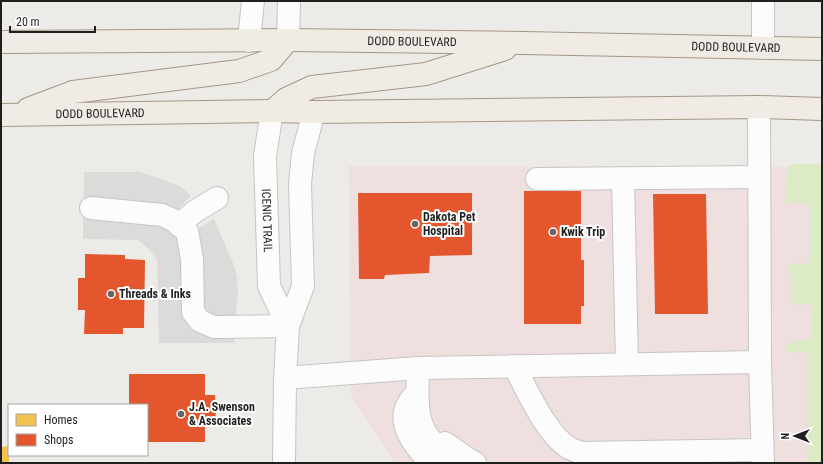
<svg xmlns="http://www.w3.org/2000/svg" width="823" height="464" font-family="'Roboto Condensed',sans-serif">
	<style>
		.residential { fill: #dcdbd9 }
		.commercial { fill: #efdfde }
		.grass { fill: #dceac6 }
		.homes { fill: #f2c14e }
		.shops { fill: #e4572e }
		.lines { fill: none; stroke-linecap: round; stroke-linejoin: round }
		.minor-casing { stroke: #c6c5c4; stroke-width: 24 }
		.major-casing { stroke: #a49784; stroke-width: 24 }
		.minor { stroke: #fcfcfc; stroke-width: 22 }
		.major { stroke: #f1ebe5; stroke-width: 22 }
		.poi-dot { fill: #676665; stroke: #fff; stroke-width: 1.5 }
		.labels { text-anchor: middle; stroke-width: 4; stroke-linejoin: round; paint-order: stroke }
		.street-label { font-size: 12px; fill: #1f1f1f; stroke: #fff }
		.poi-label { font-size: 12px; font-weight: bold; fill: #1f1f1f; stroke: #fff; text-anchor: start }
	</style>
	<rect width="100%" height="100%" fill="#edebe8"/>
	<polygon class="residential" points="84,172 140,172 158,178 181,187 191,196 179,208 182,213 197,229 214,219 233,263 237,276 238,289 234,343 159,343 157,260 149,249 138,240 83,239"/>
	<g class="commercial">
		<polygon points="572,1 822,1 822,2 583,2"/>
		<polygon points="349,166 822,167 821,463 395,463 351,396"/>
	</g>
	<polygon class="grass" points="794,164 822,164 822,463 808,463 807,353 789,352 785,345 796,341 812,339 811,305 791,304 790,264 810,263 810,204 786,203 787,167"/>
	<polygon class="homes" points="9,446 9,463 1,463 1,447"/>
	<g class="shops">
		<polygon points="524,191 581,191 581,260 584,260 584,306 581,306 581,324 524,324"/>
		<polygon points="358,193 472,193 472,255 430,256 429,273 385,275 384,279 359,279"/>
		<polygon points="653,194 706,194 708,314 655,314"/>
		<polygon points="85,254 125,255 125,259 145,260 144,328 123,328 123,334 84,334 85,310 78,310 78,278 85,278"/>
		<polygon points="129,374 205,374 205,395 215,395 216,422 205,422 205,442 147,442 147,405 129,405"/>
	</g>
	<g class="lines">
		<defs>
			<g id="minor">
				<polyline points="288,40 289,1"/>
				<polyline points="249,41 253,1"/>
				<polyline points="763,48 763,1"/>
				<polyline points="759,107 760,362 763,463"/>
				<path id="s1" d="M272 111 265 156 269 286 288 326"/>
				<polyline points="537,179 759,177"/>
				<polyline points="623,179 627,364"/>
				<polyline points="91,208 162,215 173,220 187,231 192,259 193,312 200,321 214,327 288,326"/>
				<polyline points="179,225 194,212 217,198"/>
				<path d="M514 366C527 390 546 434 569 448 573 450 577 451 581 453L762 450"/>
				<path d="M418 368C418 387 415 412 424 430 431 443 443 453 453 463"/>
				<polyline points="285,378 418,368 760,362"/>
				<path d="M416 393C413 397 409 401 407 406 397 426 418 450 431 463"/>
				<polyline points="445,443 468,459 475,463"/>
				<polyline points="284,463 285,378 288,326 303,286 300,184 303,153 314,112"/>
			</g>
			<g id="major">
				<path id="s2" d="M1 42 288 40 523 43 822 49"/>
				<polyline points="28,109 73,92 239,71 271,60 288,40"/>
				<polyline points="272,111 286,99 312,87 426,74 505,49"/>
				<path id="s3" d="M1 115 272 111 314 112 759 107 822 109"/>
			</g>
		</defs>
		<use href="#minor" class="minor-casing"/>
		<use href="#major" class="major-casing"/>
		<use href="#minor" class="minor"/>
		<use href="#major" class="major"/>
	</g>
	<g class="poi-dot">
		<circle cx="415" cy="224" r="4"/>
		<circle cx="553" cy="232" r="4"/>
		<circle cx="111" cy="294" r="4"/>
		<circle cx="181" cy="414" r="4"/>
	</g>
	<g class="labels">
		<g class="street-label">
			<text dy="4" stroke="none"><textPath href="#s2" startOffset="411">DODD BOULEVARD</textPath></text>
			<text dy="4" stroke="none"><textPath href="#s2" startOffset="735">DODD BOULEVARD</textPath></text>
			<text dy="4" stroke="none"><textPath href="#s3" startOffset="99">DODD BOULEVARD</textPath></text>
			<text dy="4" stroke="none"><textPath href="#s1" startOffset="110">ICENIC TRAIL</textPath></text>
		</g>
		<g class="poi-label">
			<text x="423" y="221">Dakota Pet<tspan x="423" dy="14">Hospital</tspan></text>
			<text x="561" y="236">Kwik Trip</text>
			<text x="119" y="298">Threads &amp; Inks</text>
			<text x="189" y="411">J.A. Swenson<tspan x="189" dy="14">&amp; Associates</tspan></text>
		</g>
	</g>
	<rect width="823" height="464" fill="none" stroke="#1f1f1f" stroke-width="4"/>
	<rect x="8" y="404" width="140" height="52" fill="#ffffff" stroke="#a5a5a5"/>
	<rect x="16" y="414" width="20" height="12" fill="#f2c14e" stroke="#a5a5a5"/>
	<text x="44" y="424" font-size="12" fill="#1f1f1f">Homes</text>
	<rect x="16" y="434" width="20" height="12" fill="#e4572e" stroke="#a5a5a5"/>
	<text x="44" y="444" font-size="12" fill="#1f1f1f">Shops</text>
	<g transform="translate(795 436) rotate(270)" stroke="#ffffff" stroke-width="3" paint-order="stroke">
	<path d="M0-3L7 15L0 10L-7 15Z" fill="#1f1f1f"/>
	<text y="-6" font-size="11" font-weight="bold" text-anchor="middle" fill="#1f1f1f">N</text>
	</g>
	<path d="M10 26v6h85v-6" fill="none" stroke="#1f1f1f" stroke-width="2"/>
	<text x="16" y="26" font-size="12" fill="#1f1f1f" stroke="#ffffff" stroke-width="3" paint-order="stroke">20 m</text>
</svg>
